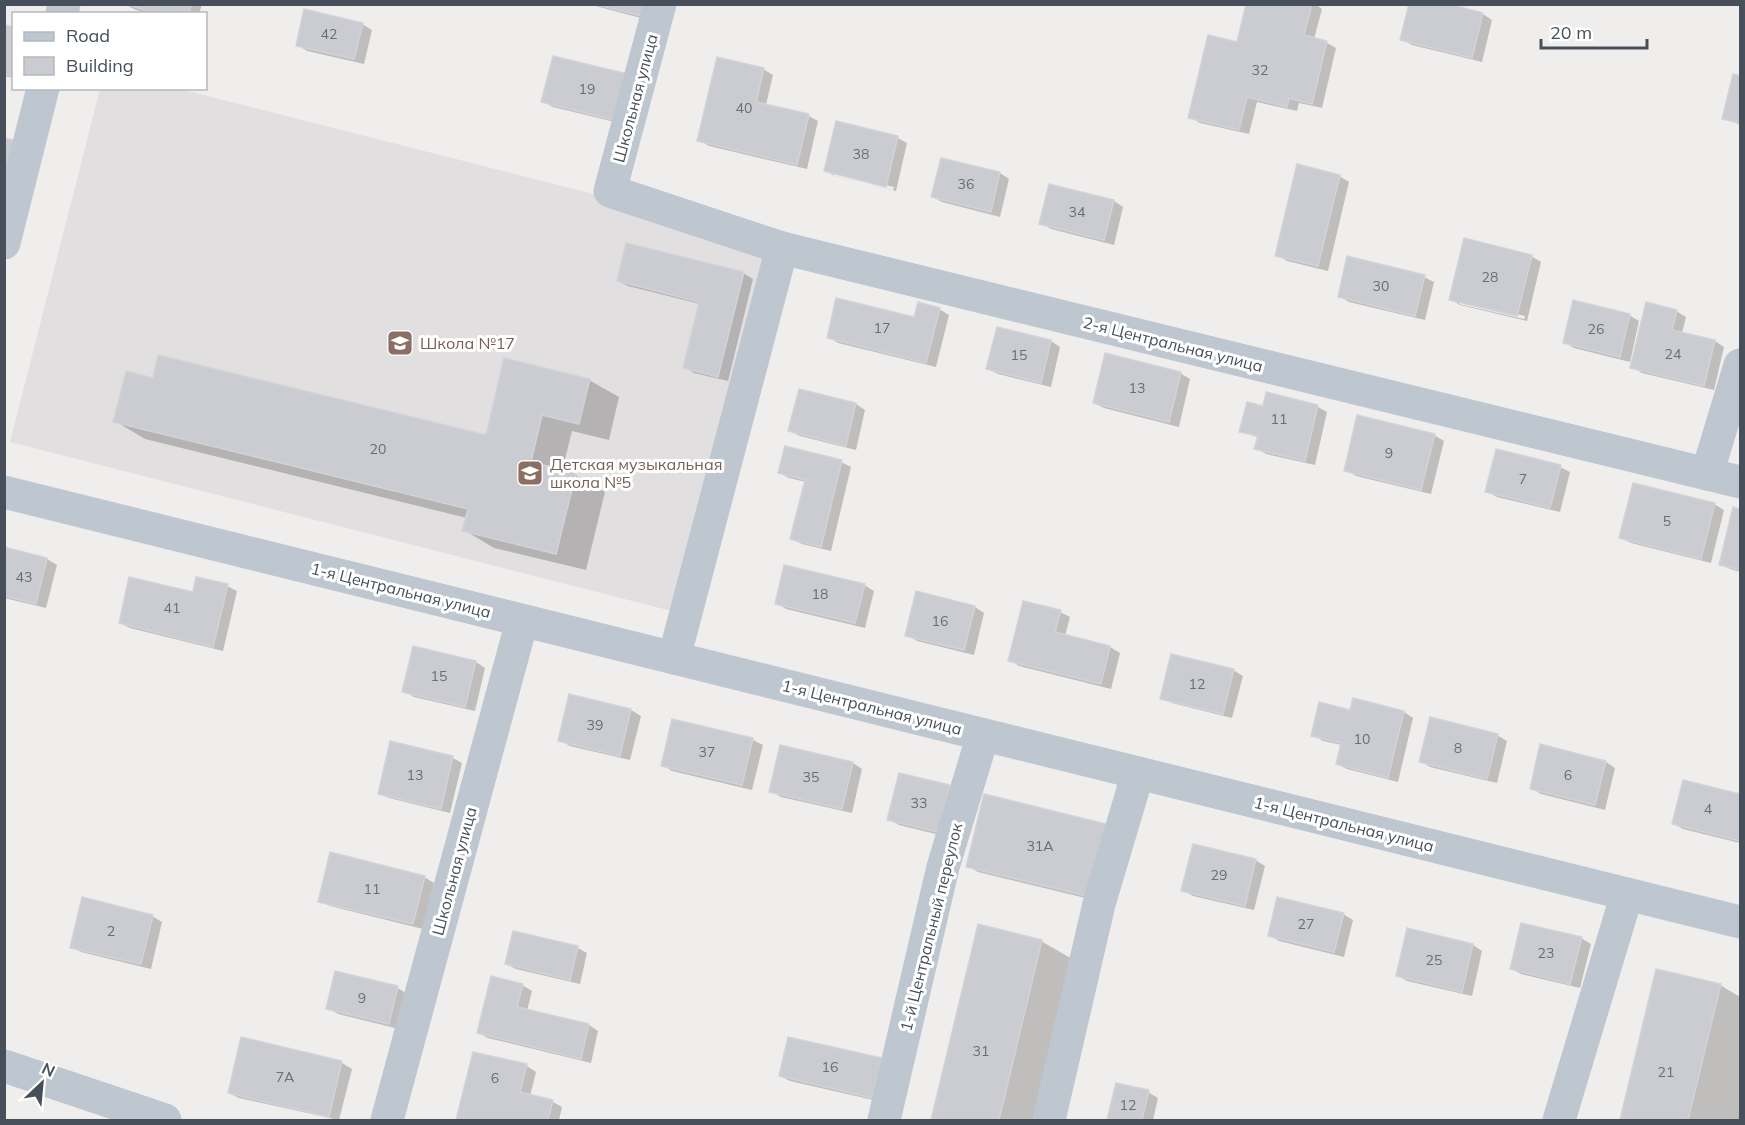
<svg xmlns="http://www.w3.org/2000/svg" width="1745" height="1125" font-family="Mulish,sans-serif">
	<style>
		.education { fill: #e1dfdf }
		.shadow { fill: #0003; fill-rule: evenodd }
		.building { fill: #caccd2; stroke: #d2d3d9; stroke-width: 1.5 }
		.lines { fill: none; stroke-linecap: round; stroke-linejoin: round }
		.minor { stroke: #bec7cf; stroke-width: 33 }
		.labels { text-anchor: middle; stroke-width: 6; stroke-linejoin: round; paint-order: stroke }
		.number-label { font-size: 14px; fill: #676e78 }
		.street-label { font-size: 16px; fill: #464f5a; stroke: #fff }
		.education-label { font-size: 16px; fill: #785e54; stroke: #fff; text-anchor: start }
	</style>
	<rect width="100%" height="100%" fill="#f0eeed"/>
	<polygon class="education" points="100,89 180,89 790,244 695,617 10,442"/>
	<g class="shadow">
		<polygon points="202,4 199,14 150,14 136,10 126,5"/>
		<polygon points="588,4 660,4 656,22"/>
		<polygon points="1248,4 1315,4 1322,9 1314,39 1327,43 1336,48 1322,108 1299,103 1297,111 1257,102 1249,134 1200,123 1190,117 1238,44"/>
		<polygon points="1483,14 1492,20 1482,62 1412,45 1402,39"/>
		<polygon points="362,24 372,30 364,64 307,51 298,45"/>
		<polygon points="4,26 14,29 14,78 4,76"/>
		<polygon points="554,58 631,126 553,107 543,102"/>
		<polygon points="763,69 773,75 766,105 809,116 818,121 807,169 709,146 699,140"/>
		<polygon points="1734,76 1740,77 1740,125 1724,118"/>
		<path d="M837 123 898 138 907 143 896 191 835 176 826 171ZM834 172 894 187 893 190 834 176Z"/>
		<polygon points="1000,173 1009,179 1000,217 942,202 933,197"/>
		<polygon points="1339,176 1349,182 1328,271 1287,261 1277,255"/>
		<polygon points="1114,201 1123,207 1114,245 1051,229 1041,223"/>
		<path d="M1531 256 1541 262 1527 321 1460 305 1450 299ZM1459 301 1525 316 1524 319 1459 304Z"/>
		<polygon points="743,273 753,279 728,381 694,373 685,367 700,304 628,286 618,281"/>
		<polygon points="1424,277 1434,282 1425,320 1349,302 1339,296"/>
		<polygon points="939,309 949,315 936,367 838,343 829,337 915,319"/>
		<polygon points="1676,311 1686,317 1682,333 1715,341 1724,347 1714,390 1642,373 1632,367"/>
		<polygon points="1629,315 1639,321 1630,362 1574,348 1565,342"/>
		<polygon points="1051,341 1060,347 1051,387 998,374 988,369"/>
		<polygon points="1180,373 1190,379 1179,427 1104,408 1094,403"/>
		<polygon points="154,379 487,437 589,380 619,397 609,440 572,431 562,471 575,475 605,492 586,570 494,548 464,530 467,518 145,439 115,421"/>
		<polygon points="856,404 865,410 856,450 800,436 790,431"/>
		<polygon points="1318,407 1327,412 1315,465 1266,454 1256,448 1259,438 1241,431 1264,408"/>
		<polygon points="1434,435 1444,441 1431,494 1356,476 1346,470"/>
		<polygon points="841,462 851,467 831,551 802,544 792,539 806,482 789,478 780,473"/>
		<polygon points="1560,467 1570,472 1560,512 1497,497 1487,491"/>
		<polygon points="1714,504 1724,510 1711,563 1631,543 1621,538"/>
		<polygon points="1734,509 1740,511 1740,572 1730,569 1720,564"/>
		<polygon points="4,549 47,559 57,565 46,608 4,598"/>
		<polygon points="864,585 874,591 865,628 786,609 777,603"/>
		<polygon points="227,586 237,591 223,651 130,628 120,623 194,594"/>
		<polygon points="975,607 984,613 974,655 917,641 907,635"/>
		<polygon points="1060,612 1070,617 1065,636 1110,647 1120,653 1111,689 1019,666 1010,660"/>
		<polygon points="476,662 485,668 475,711 414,697 404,691"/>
		<polygon points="1233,670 1243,676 1232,718 1172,703 1162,698"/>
		<polygon points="570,696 631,710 641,716 630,760 570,746 560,740"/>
		<polygon points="1351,712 1404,712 1413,718 1398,782 1347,769 1337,764 1342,745 1323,741 1313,735"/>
		<polygon points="673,721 753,740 763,745 752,790 672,771 663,765"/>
		<polygon points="1497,735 1507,741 1497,783 1430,767 1421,761"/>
		<polygon points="391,743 453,758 462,763 450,813 389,798 379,793"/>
		<polygon points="1606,762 1615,768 1605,810 1541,794 1531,788"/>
		<polygon points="853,763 862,769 852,813 781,797 771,791"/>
		<polygon points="1684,781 1740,795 1740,843 1683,829 1673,823"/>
		<polygon points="949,787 959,792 948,837 899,825 889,819"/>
		<polygon points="985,796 1106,903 978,872 968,866"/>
		<polygon points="1255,860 1265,866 1254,910 1193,896 1183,890"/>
		<polygon points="424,877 434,883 423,929 330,906 320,901"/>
		<polygon points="1343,914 1353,920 1344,957 1279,941 1269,935"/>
		<polygon points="152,916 162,922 151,969 81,952 72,947"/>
		<polygon points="979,926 1041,941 1093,971 1057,1120 932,1120"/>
		<polygon points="514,933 578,948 587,953 580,984 516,969 506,964"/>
		<polygon points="1581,938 1591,944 1580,988 1521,974 1512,969"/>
		<polygon points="1473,945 1482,951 1472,996 1407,981 1397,975"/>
		<polygon points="1657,970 1720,985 1740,997 1740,1120 1622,1120"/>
		<polygon points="522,985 532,991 527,1011 589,1025 598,1031 591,1063 488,1038 479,1033"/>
		<polygon points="398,988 407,994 399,1029 338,1014 328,1008"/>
		<polygon points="242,1039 342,1063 352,1069 339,1120 239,1098 229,1093"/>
		<polygon points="474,1053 527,1066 536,1072 530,1096 553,1102 562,1107 559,1120 458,1120"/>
		<polygon points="891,1065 882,1102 790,1081 780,1076"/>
		<polygon points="1117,1085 1148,1092 1158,1098 1153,1120 1109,1120"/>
	</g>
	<g class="building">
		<polygon points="125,4 191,4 189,14 159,14"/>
		<polygon points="594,4 649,4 646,17"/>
		<polygon points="1246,4 1312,4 1304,35 1327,41 1312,104 1289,98 1287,107 1247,97 1239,130 1188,118 1208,35 1237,42"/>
		<polygon points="1409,4 1449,4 1483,13 1472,58 1400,40"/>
		<polygon points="304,9 363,23 354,59 296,46"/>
		<polygon points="4,25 14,27 14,76 4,74"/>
		<polygon points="553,56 632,75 621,122 541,102"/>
		<polygon points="717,57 764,68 756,102 809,114 797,165 697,141"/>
		<polygon points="1733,74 1740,76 1740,123 1722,119"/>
		<polygon points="836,121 898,136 886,187 824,171"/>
		<polygon points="4,138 23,142 4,195"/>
		<polygon points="941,158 1000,172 991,212 931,197"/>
		<polygon points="1297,164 1340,175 1318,266 1275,256"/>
		<polygon points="1049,184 1114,200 1104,240 1039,224"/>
		<polygon points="1464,238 1532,255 1517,316 1449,300"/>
		<polygon points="626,243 744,272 718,377 683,368 699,302 617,281"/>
		<polygon points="1347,256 1425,275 1415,316 1338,297"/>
		<polygon points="836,298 914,317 918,302 940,308 926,363 827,338"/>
		<polygon points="1573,300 1630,314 1620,357 1563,343"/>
		<polygon points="1646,302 1677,310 1672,330 1715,340 1704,386 1630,368"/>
		<polygon points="997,327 1051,340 1041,383 986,369"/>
		<polygon points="1105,353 1181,372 1169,422 1093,403"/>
		<polygon points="158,355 486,435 504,358 590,379 579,424 542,415 531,462 576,473 556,554 462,531 468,509 113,422 126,371 153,378"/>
		<polygon points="799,389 856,403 846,446 788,431"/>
		<polygon points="1266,392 1318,405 1305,461 1254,449 1258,436 1239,432 1247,402 1263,406"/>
		<polygon points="1357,415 1435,434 1421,490 1344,471"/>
		<polygon points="785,446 842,460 821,547 790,539 805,480 778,473"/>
		<polygon points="1496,449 1561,465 1550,508 1485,492"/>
		<polygon points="1633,483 1715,503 1701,559 1619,538"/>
		<polygon points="1733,507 1740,509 1740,570 1719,565"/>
		<polygon points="4,547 47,558 36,604 4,596"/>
		<polygon points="784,565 865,584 855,623 775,604"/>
		<polygon points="129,577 193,592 196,577 228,584 213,647 119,623"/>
		<polygon points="916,591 975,606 964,650 905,636"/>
		<polygon points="1023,601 1061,610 1055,632 1110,646 1101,684 1008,661"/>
		<polygon points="413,646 476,661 465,707 402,692"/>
		<polygon points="1171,654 1234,669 1223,714 1160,699"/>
		<polygon points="569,694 631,709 620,756 558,741"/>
		<polygon points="1353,698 1404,711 1388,778 1336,764 1341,743 1311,736 1319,702 1350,710"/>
		<polygon points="1430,717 1498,734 1487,779 1419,762"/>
		<polygon points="672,719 753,738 742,785 661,766"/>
		<polygon points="390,741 453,756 441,809 378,794"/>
		<polygon points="1540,744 1606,761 1595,805 1530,789"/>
		<polygon points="780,745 853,762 842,809 769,792"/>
		<polygon points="899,773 950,785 938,832 887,820"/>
		<polygon points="1683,780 1740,794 1740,841 1672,824"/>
		<polygon points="984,794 1114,826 1096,898 966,867"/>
		<polygon points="1193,844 1256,859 1245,906 1181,891"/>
		<polygon points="330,852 425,876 413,924 318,902"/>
		<polygon points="82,897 153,915 141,964 70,948"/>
		<polygon points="1277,897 1344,913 1334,952 1268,936"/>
		<polygon points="1521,923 1582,937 1570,984 1510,969"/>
		<polygon points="978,924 1042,940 999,1120 931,1120"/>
		<polygon points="1407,928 1473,944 1462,992 1396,976"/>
		<polygon points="513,931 578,946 570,980 505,964"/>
		<polygon points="1656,969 1721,984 1688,1120 1620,1120"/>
		<polygon points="335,971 398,986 389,1024 326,1009"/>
		<polygon points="491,976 523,984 517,1007 589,1024 581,1059 477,1033"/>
		<polygon points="241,1037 342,1061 329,1117 228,1093"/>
		<polygon points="788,1037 882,1058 872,1098 779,1076"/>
		<polygon points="473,1052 527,1064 520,1092 553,1100 548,1120 456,1120"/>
		<polygon points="1116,1083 1149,1090 1142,1120 1107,1120"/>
	</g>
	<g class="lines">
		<g class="minor">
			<polyline points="660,4 610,191 782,248 1740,482"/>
			<polyline points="62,14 64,4"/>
			<polyline points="4,243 43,88"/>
			<polyline points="1707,474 1740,365"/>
			<polyline points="4,492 1740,922"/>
			<polyline points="674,658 782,248"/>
			<polyline points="4,1066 165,1120"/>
			<polyline points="387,1120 522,621"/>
			<polyline points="884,1120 943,867 983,735"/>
			<polyline points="1049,1120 1099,904 1138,773"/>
			<polyline points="1559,1120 1627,894"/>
		</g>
	</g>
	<defs>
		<symbol id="school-square" viewBox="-11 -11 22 22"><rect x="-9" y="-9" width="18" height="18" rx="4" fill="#8d6e63" stroke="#fff"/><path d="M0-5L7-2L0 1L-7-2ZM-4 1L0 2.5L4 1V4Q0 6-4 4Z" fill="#fff"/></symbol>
	</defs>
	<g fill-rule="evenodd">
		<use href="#school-square" x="385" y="328" width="30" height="30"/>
		<use href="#school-square" x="515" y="458" width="30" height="30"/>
	</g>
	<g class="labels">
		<g class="number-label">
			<text x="329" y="39">42</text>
			<text x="1260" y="75">32</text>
			<text x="587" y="94">19</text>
			<text x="744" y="113">40</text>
			<text x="861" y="159">38</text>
			<text x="966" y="189">36</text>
			<text x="1077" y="217">34</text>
			<text x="1490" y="282">28</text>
			<text x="1381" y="291">30</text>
			<text x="882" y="333">17</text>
			<text x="1596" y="334">26</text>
			<text x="1673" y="359">24</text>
			<text x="1019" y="360">15</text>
			<text x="1137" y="393">13</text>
			<text x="1279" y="424">11</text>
			<text x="378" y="454">20</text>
			<text x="1389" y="458">9</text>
			<text x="1523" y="484">7</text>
			<text x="1667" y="526">5</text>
			<text x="24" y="582">43</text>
			<text x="820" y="599">18</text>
			<text x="172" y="613">41</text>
			<text x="940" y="626">16</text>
			<text x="439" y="681">15</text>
			<text x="1197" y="689">12</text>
			<text x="595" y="730">39</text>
			<text x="1362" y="744">10</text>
			<text x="1458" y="753">8</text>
			<text x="707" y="757">37</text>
			<text x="415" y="780">13</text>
			<text x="1568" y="780">6</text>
			<text x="811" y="782">35</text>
			<text x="919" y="808">33</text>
			<text x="1708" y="814">4</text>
			<text x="1040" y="851">31А</text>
			<text x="1219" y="880">29</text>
			<text x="372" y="894">11</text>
			<text x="1306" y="929">27</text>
			<text x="111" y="936">2</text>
			<text x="1546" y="958">23</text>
			<text x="1434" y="965">25</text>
			<text x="362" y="1003">9</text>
			<text x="981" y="1056">31</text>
			<text x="830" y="1072">16</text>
			<text x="1666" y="1077">21</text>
			<text x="285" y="1082">7А</text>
			<text x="495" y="1083">6</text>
			<text x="1128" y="1110">12</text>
		</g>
		<g class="street-label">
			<text transform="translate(635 98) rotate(-75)" y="6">Школьная улица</text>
			<text transform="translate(1173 344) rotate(14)" y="6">2-я Центральная улица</text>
			<text transform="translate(401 590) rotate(14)" y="6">1-я Центральная улица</text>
			<text transform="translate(872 707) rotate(14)" y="6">1-я Центральная улица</text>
			<text transform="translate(1344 824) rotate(14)" y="6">1-я Центральная улица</text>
			<text transform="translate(454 871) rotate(-75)" y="6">Школьная улица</text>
			<text transform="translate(931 927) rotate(-76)" y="6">1-й Центральный переулок</text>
		</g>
		<g class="education-label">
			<text x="420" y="349">Школа №17</text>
			<text x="550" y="470">Детская музыкальная<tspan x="550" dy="18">школа №5</tspan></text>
		</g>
	</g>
	<rect width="1745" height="1125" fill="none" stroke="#464f5a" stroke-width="12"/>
	<rect x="12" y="12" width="195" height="78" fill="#ffffff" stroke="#b5b9bd" stroke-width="1.5"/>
	<rect x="24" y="32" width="30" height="9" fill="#bec7cf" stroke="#b5b9bd" stroke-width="1.5"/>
	<text x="66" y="42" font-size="18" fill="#464f5a">Road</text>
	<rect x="24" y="57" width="30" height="18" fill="#caccd2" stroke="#b5b9bd" stroke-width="1.5"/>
	<text x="66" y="72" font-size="18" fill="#464f5a">Building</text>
	<g transform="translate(42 1083) rotate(26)" stroke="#ffffff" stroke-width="4.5" paint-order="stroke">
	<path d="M0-4.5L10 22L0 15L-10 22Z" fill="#464f5a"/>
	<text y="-9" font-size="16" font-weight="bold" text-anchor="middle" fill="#464f5a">N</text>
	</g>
	<path d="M1541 39v9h106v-9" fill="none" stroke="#464f5a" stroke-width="3"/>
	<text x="1550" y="39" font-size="18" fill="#464f5a" stroke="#ffffff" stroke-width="4.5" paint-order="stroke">20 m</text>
</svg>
